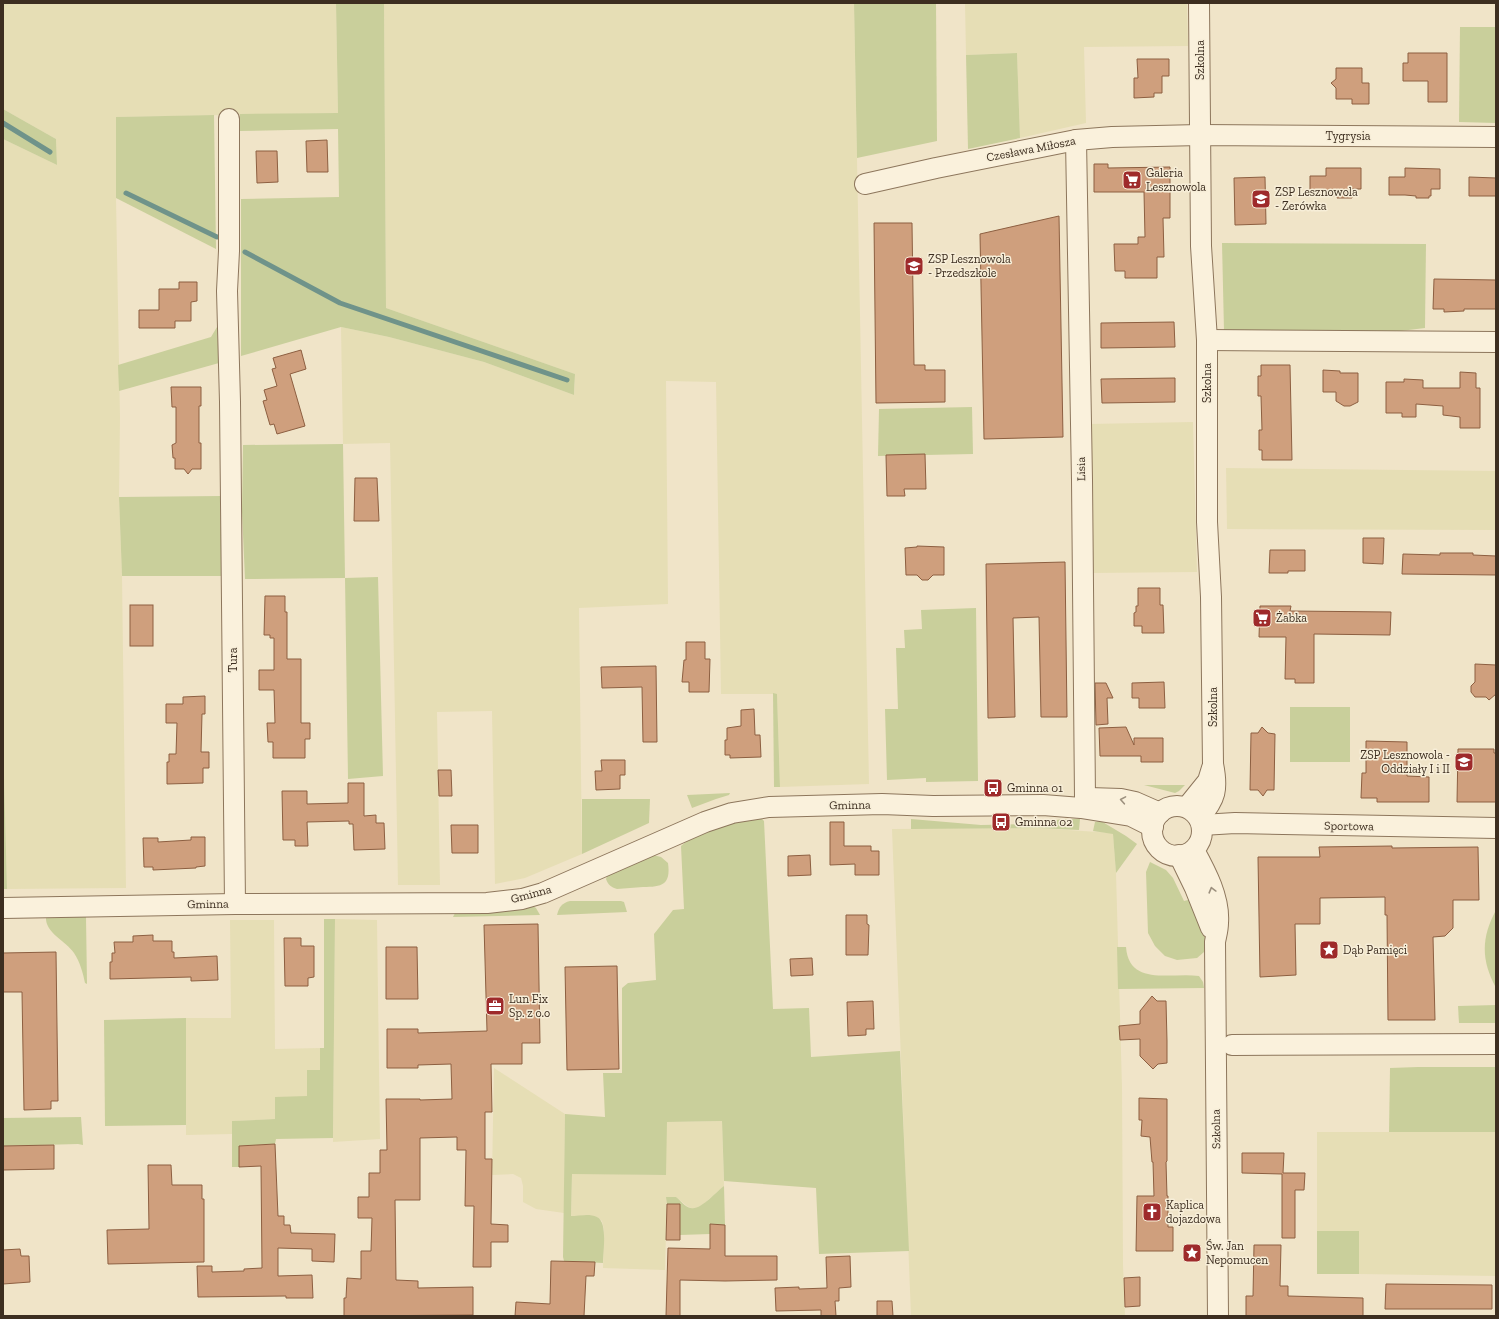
<svg xmlns="http://www.w3.org/2000/svg" width="1499" height="1319" font-family="'Zilla Slab',serif">
	<style>
		.farmland { fill: #e6deb5 }
		.green { fill: #c9cf9b }
		.lines { fill: none; stroke-linecap: round; stroke-linejoin: round }
		.stream { stroke: #6f938a; stroke-width: 5 }
		.building { fill: #cf9f7d; stroke: #8d5f41 }
		.street-casing { stroke: #8d765c; stroke-width: 22 }
		.street { stroke: #faf1dc; stroke-width: 20 }
		.oneway { stroke: #9c907e }
		.labels { text-anchor: middle; stroke-width: 3; stroke-linejoin: round; paint-order: stroke }
		.street-label { font-size: 12px; fill: #3d2e20; stroke: #f7eed8 }
		.poi-label { font-size: 12px; fill: #3d2e20; stroke: #f7eed8; text-anchor: start }
	</style>
	<rect width="100%" height="100%" fill="#f0e4c8"/>
	<g class="farmland">
		<polygon points="3,3 336,3 338,113 116,117 116,198 120,417 119,497 122,576 126,888 7,889 3,737 3,139 57,165 56,139 3,109"/>
		<polygon points="384,3 854,3 869,784 780,787 777,694 721,694 716,382 666,381 668,604 579,608 582,854 525,878 495,884 492,711 437,712 440,885 398,885 390,443 343,444 341,327 389,337 484,362 574,395 575,384 575,374 386,308"/>
		<polygon points="965,3 1187,3 1188,46 1084,47 1086,123 1020,138 1017,53 966,55"/>
		<polygon points="1193,422 1197,572 1091,573 1089,424"/>
		<polygon points="1226,468 1496,471 1496,530 1227,529"/>
		<polygon points="1038,828 1113,833 1116,873 1122,1087 1123,1265 1125,1316 911,1316 892,829"/>
		<polygon points="335,919 377,920 380,1139 333,1142"/>
		<polygon points="230,920 274,920 275,1049 320,1048 320,1071 307,1096 276,1119 232,1121 232,1134 186,1135 186,1018 231,1018"/>
		<polygon points="494,1068 565,1114 564,1213 536,1209 523,1202 523,1186 521,1178 513,1174 492,1175"/>
		<polygon points="722,1121 724,1186 699,1208 693,1209 687,1206 676,1197 667,1197 665,1270 603,1268 604,1230 602,1221 597,1217 586,1215 571,1217 572,1173 666,1175 666,1122"/>
		<polygon points="1317,1132 1496,1132 1496,1276 1359,1274 1358,1231 1317,1231"/>
	</g>
	<g class="green">
		<polygon points="336,3 384,3 386,308 575,374 574,395 484,362 389,337 341,327 241,356 241,199 339,197 338,129 240,131 240,114 338,113"/>
		<polygon points="854,3 936,3 937,141 857,158"/>
		<polygon points="1460,27 1496,27 1496,123 1459,122"/>
		<polygon points="1017,53 1020,138 968,149 966,55"/>
		<polygon points="3,109 56,139 57,165 3,139"/>
		<polygon points="214,115 216,249 116,198 116,117"/>
		<polygon points="1222,243 1426,244 1425,328 1392,332 1224,331"/>
		<polygon points="217,327 219,363 119,391 118,365 211,337"/>
		<polygon points="972,407 973,454 878,456 879,409"/>
		<polygon points="343,444 345,578 378,577 383,776 348,779 345,578 245,579 242,512 243,445"/>
		<polygon points="220,496 222,576 122,576 119,497"/>
		<polygon points="976,608 978,781 926,782 926,778 887,780 885,709 898,709 896,648 905,648 904,630 922,629 921,610"/>
		<polygon points="773,693 777,694 780,787 774,787"/>
		<rect x="1290" y="707" width="60" height="55"/>
		<polygon points="3,737 7,889 3,889"/>
		<polygon points="1144,785 1185,785 1179,791 1175,793"/>
		<polygon points="730,793 729,795 716,799 692,808 687,795"/>
		<polygon points="582,799 650,799 649,823 582,854"/>
		<path d="M760 817 764 821 773 1009 809 1008 811 1057 900 1051 909 1251 819 1254 816 1188 724 1181 722 1121 667 1122 666 1175 572 1174 571 1216C579 1216 589 1213 597 1217 608 1222 603 1252 603 1263L564 1261 563 1257 565 1114 605 1117 603 1073H622V988L628 983 656 980 654 934 673 910 684 909 681 846C699 829 737 822 760 817Z"/>
		<polygon points="1062,819 1080,819 1079,830 1038,828 911,829 911,819 981,825 1036,824"/>
		<polygon points="1101,821 1126,836 1137,844 1116,873 1113,834 1093,831 1095,822"/>
		<path d="M653 855 661 857 668 863C671 885 662 887 643 887 634 888 626 888 617 889 611 887 608 885 606 879L607 876Z"/>
		<polygon points="1150,862 1166,870 1173,878 1184,901 1192,899 1204,927 1207,943 1204,952 1197,958 1177,960 1165,956 1155,946 1148,933 1146,872"/>
		<path d="M570 901H621L624 902 627 912 557 915C559 907 562 903 570 901Z"/>
		<polygon points="531,905 536,908 540,915 453,917 455,913"/>
		<path d="M1496 910V988C1481 960 1481 938 1496 910Z"/>
		<path d="M84 915 86 917 87 984 85 983C83 973 80 962 74 953 66 941 45 933 46 917Z"/>
		<polygon points="324,919 335,919 333,1138 276,1139 275,1144 239,1146 239,1167 232,1167 232,1121 275,1119 275,1097 307,1096 307,1070 320,1070 320,1048 324,1048"/>
		<path d="M1117 947H1126C1129 987 1172 972 1199 976L1203 982 1204 988 1118 989Z"/>
		<polygon points="1496,1005 1496,1023 1459,1023 1458,1006"/>
		<polygon points="186,1018 186,1125 105,1126 104,1020"/>
		<polygon points="1418,1067 1496,1067 1496,1132 1389,1132 1390,1068"/>
		<polygon points="81,1117 83,1145 78,1144 3,1146 3,1118"/>
		<path d="M724 1186 725 1225 710 1224V1234L680 1235V1205L667 1204 666 1197H676C681 1201 685 1207 691 1208 700 1211 717 1191 724 1186Z"/>
		<rect x="1317" y="1231" width="42" height="43"/>
	</g>
	<g class="lines">
		<g class="stream">
			<polyline points="3,123 50,152"/>
			<polyline points="126,193 217,237"/>
			<polyline points="245,252 340,303 567,380"/>
		</g>
	</g>
	<g class="building">
		<polygon points="1408,53 1447,53 1447,102 1428,102 1428,81 1403,81 1403,63 1408,63"/>
		<polygon points="1137,59 1169,59 1169,76 1162,76 1162,93 1154,93 1154,97 1134,98 1134,78 1138,78"/>
		<polygon points="1336,68 1362,68 1362,83 1369,83 1369,104 1352,104 1352,99 1336,99 1336,88 1331,83 1336,79"/>
		<polygon points="327,140 328,172 307,172 306,141"/>
		<polygon points="256,151 277,151 278,182 257,183"/>
		<polygon points="1094,164 1108,164 1108,168 1170,167 1170,218 1163,218 1164,257 1157,257 1157,278 1125,278 1125,271 1115,271 1114,244 1138,244 1138,237 1145,237 1144,192 1094,192"/>
		<polygon points="1326,168 1361,168 1361,189 1352,189 1352,198 1337,198 1337,196 1326,195 1310,195 1310,176 1326,176"/>
		<polygon points="1405,168 1440,169 1440,189 1431,189 1431,196 1429,196 1429,198 1416,198 1416,196 1405,195 1389,195 1389,177 1405,177"/>
		<polygon points="1265,177 1266,224 1235,225 1234,178"/>
		<polygon points="1469,177 1496,178 1496,196 1469,196"/>
		<polygon points="1059,216 1063,437 984,439 980,234"/>
		<polygon points="874,223 912,223 914,365 925,365 925,370 945,370 945,402 876,403"/>
		<polygon points="1434,279 1496,280 1496,309 1464,309 1464,311 1444,312 1444,309 1433,309"/>
		<polygon points="179,282 197,282 197,301 191,302 191,321 175,321 175,328 139,328 139,310 159,310 159,289 179,289"/>
		<polygon points="1174,322 1175,347 1101,348 1101,323"/>
		<polygon points="301,350 306,369 290,374 305,426 277,434 274,424 270,425 263,401 267,400 264,390 277,386 272,369 276,368 273,358"/>
		<polygon points="1261,365 1290,365 1292,460 1262,460 1262,450 1259,450 1259,430 1262,430 1261,396 1258,396 1258,376 1261,376"/>
		<polygon points="1323,370 1340,371 1340,373 1358,373 1358,402 1350,406 1344,406 1336,401 1336,392 1323,392"/>
		<polygon points="1460,372 1476,373 1476,388 1480,388 1480,428 1460,428 1460,417 1443,415 1443,406 1416,404 1416,417 1402,417 1402,413 1386,413 1386,382 1404,382 1404,379 1423,380 1423,388 1460,388"/>
		<polygon points="1175,378 1175,402 1102,403 1101,379"/>
		<polygon points="171,387 201,387 201,406 199,406 199,443 201,443 201,469 192,469 188,474 184,469 175,469 175,458 173,458 172,445 176,443 176,407 172,407"/>
		<polygon points="925,454 926,489 904,489 905,496 887,496 886,455"/>
		<polygon points="355,478 377,478 379,521 354,521"/>
		<polygon points="1363,538 1384,538 1383,564 1363,563"/>
		<polygon points="917,546 944,547 944,575 933,575 928,580 922,580 917,575 906,575 905,548 917,547"/>
		<polygon points="1270,550 1305,550 1305,571 1288,571 1288,573 1269,573"/>
		<polygon points="1440,553 1473,553 1473,555 1496,556 1496,575 1402,574 1403,554 1440,555"/>
		<polygon points="1065,562 1067,717 1041,717 1039,617 1013,618 1015,717 988,718 986,564"/>
		<polygon points="1138,588 1160,588 1160,605 1163,605 1164,633 1142,633 1142,626 1134,626 1134,613 1136,612 1136,606 1138,606"/>
		<polygon points="265,596 285,596 285,612 287,612 287,659 301,659 301,723 310,723 310,739 305,739 305,758 273,758 273,742 268,742 267,723 275,723 274,690 259,690 259,670 274,670 274,638 270,638 270,635 264,635"/>
		<rect x="130" y="605" width="23" height="41"/>
		<polygon points="1260,606 1291,606 1290,611 1391,612 1390,635 1314,634 1314,683 1295,683 1295,679 1285,679 1286,637 1259,637"/>
		<polygon points="686,642 705,642 705,659 710,659 709,692 689,692 689,682 682,682 684,660 686,660"/>
		<polygon points="1475,664 1496,665 1496,694 1489,700 1486,697 1475,697 1471,692 1471,686 1475,682"/>
		<polygon points="656,666 657,742 643,742 642,687 602,688 601,667"/>
		<polygon points="1164,682 1165,708 1139,708 1139,698 1132,698 1132,683"/>
		<polygon points="1095,683 1106,683 1113,698 1107,698 1108,724 1096,725"/>
		<polygon points="205,696 205,714 202,714 201,752 209,752 209,768 203,768 203,783 167,784 167,762 169,762 169,754 176,754 177,723 166,723 166,704 183,704 183,697"/>
		<polygon points="754,709 755,735 760,735 761,757 730,758 730,755 725,755 725,740 727,740 727,728 741,726 741,710"/>
		<polygon points="1126,727 1134,745 1134,738 1163,738 1163,762 1141,762 1141,756 1100,756 1099,728"/>
		<polygon points="1262,727 1268,733 1275,734 1274,790 1267,790 1263,796 1258,790 1250,790 1251,733 1258,733"/>
		<polygon points="1366,741 1407,742 1407,776 1429,777 1429,802 1377,802 1377,798 1361,798 1362,773 1366,773"/>
		<polygon points="1458,749 1494,749 1494,753 1496,753 1496,802 1457,802"/>
		<polygon points="601,760 625,760 625,775 620,775 620,789 596,790 595,771 602,771"/>
		<polygon points="438,770 451,770 452,796 439,796"/>
		<polygon points="348,783 364,783 364,816 376,815 376,823 384,823 385,849 354,850 353,824 349,824 349,821 307,822 308,846 295,846 295,840 283,840 282,791 307,791 307,804 348,803"/>
		<polygon points="830,822 844,822 844,846 871,846 871,851 879,851 879,875 855,875 855,864 830,865"/>
		<polygon points="451,825 478,825 478,853 452,853"/>
		<polygon points="191,837 205,837 205,866 196,867 196,868 153,870 153,867 144,867 143,838 158,838 158,842 191,840"/>
		<polygon points="1392,846 1392,848 1478,847 1479,900 1453,900 1453,928 1445,936 1433,937 1435,1020 1388,1020 1387,915 1385,915 1385,897 1320,898 1320,924 1295,924 1296,975 1260,977 1258,857 1320,857 1319,847"/>
		<polygon points="810,855 811,875 788,876 788,856"/>
		<polygon points="846,915 867,915 867,924 869,925 868,955 846,955"/>
		<polygon points="538,924 540,1043 522,1043 522,1064 491,1064 492,1112 485,1112 485,1159 492,1159 491,1224 508,1225 508,1242 491,1242 491,1267 473,1267 474,1206 465,1206 466,1150 457,1150 457,1137 420,1138 420,1200 395,1200 396,1280 418,1281 418,1288 473,1287 473,1315 344,1316 344,1298 346,1298 347,1278 361,1279 361,1251 371,1251 372,1218 358,1218 358,1197 369,1197 369,1173 380,1173 380,1150 387,1150 386,1099 420,1099 420,1100 452,1099 451,1064 418,1065 418,1068 387,1068 387,1029 418,1029 418,1033 487,1031 484,925"/>
		<polygon points="153,935 153,941 172,941 172,952 174,952 174,958 217,956 218,980 191,981 191,977 110,979 110,962 112,962 112,953 115,953 114,942 133,942 133,936"/>
		<polygon points="284,938 301,938 301,946 314,946 314,977 308,978 308,986 285,986"/>
		<polygon points="386,947 417,947 418,999 386,999"/>
		<polygon points="56,952 58,1101 51,1101 51,1109 24,1110 22,992 3,992 3,953"/>
		<polygon points="812,958 813,975 791,976 790,959"/>
		<polygon points="617,966 619,1069 567,1070 565,967"/>
		<polygon points="1152,996 1157,1001 1166,1001 1167,1041 1167,1063 1158,1064 1153,1069 1140,1056 1140,1039 1120,1040 1119,1026 1140,1024 1140,1011"/>
		<polygon points="873,1001 874,1029 866,1029 866,1035 848,1036 847,1002"/>
		<polygon points="1139,1098 1167,1099 1167,1161 1166,1162 1167,1196 1168,1196 1168,1227 1173,1227 1173,1251 1136,1251 1137,1196 1154,1196 1153,1162 1152,1162 1150,1137 1141,1136 1142,1120 1139,1120"/>
		<polygon points="275,1144 278,1216 284,1216 284,1225 290,1225 291,1233 335,1234 334,1262 312,1261 312,1249 278,1248 278,1276 312,1275 313,1298 286,1298 286,1296 198,1297 197,1266 212,1266 212,1272 244,1271 244,1269 262,1268 261,1166 239,1167 239,1146"/>
		<polygon points="54,1145 54,1169 3,1170 3,1146"/>
		<polygon points="1242,1153 1284,1153 1283,1173 1305,1173 1304,1190 1295,1190 1295,1238 1282,1238 1282,1174 1242,1173"/>
		<polygon points="148,1165 171,1165 172,1185 202,1185 202,1199 204,1199 204,1262 108,1264 107,1230 149,1229"/>
		<polygon points="667,1204 680,1204 680,1240 666,1240"/>
		<polygon points="710,1224 725,1225 725,1256 777,1256 777,1280 725,1281 680,1280 680,1316 666,1316 668,1248 710,1249"/>
		<polygon points="1254,1245 1281,1245 1280,1286 1288,1286 1288,1296 1363,1298 1363,1316 1246,1316 1246,1296 1253,1296"/>
		<polygon points="20,1249 21,1256 29,1256 30,1282 3,1284 3,1250"/>
		<polygon points="850,1256 851,1287 839,1288 839,1301 835,1301 836,1316 821,1316 821,1310 776,1311 775,1288 799,1287 799,1289 827,1288 826,1257"/>
		<polygon points="551,1261 595,1262 594,1276 586,1276 584,1316 515,1316 516,1302 550,1304"/>
		<polygon points="1140,1277 1140,1306 1125,1307 1124,1278"/>
		<polygon points="1386,1284 1492,1285 1492,1309 1385,1309"/>
		<polygon points="877,1301 892,1301 893,1316 877,1316"/>
	</g>
	<g class="lines">
		<defs>
			<g id="street">
				<polyline points="229,119 229,251 227,291 230,402 235,904"/>
				<polyline points="1076,140 1082,480 1085,798"/>
				<polyline points="865,184 936,168 1076,140 1112,137 1200,135 1496,137"/>
				<polyline points="1207,340 1496,342"/>
				<polyline points="1089,798 1121,799 1135,802 1160,813"/>
				<circle cx="1177" cy="831" r="25"/>
				<polyline points="1187,807 1208,781 1212,768"/>
				<path d="M1199 818C1216 799 1218 789 1213 764L1211 597 1207 522V340L1201 246 1199 3"/>
				<polyline points="1202,825 1235,823 1496,828"/>
				<path d="M1194 850C1206 872 1220 898 1218 923 1218 930 1216 936 1215 942L1218 1316"/>
				<polyline points="1179,855 1195,888 1211,928"/>
				<polyline points="3,908 235,904 487,903 522,899 543,893 705,822 732,813 769,807 882,804 933,806 1043,805 1081,808 1131,816 1153,827"/>
				<polyline points="1232,1045 1496,1044"/>
			</g>
		</defs>
		<use href="#street" class="street-casing"/>
		<use href="#street" class="street"/>
	</g>
	<defs><path id="oneway-chevron" d="M-2-3.5L2.5 0L-2 3.5" fill="none" stroke-width="1.6" stroke-linecap="round" stroke-linejoin="round"/></defs>
	<g class="oneway">
		<use href="#oneway-chevron" transform="translate(1123 800) rotate(-170)"/>
		<use href="#oneway-chevron" transform="translate(1212 890) rotate(-105)"/>
	</g>
	<defs>
		<symbol id="supermarket-square" viewBox="-11 -11 22 22"><rect x="-9" y="-9" width="18" height="18" rx="4" fill="#9e2a2b" stroke="#f7eed8"/><path d="M-6-5.5h2.5l.6 2H6L4.5 2H-2.5L-4.4-4H-6ZM-1.5 3.2a1.3 1.3 0 1 0 .1 0ZM3 3.2a1.3 1.3 0 1 0 .1 0Z" fill="#fff"/></symbol>
		<symbol id="school-square" viewBox="-11 -11 22 22"><rect x="-9" y="-9" width="18" height="18" rx="4" fill="#9e2a2b" stroke="#f7eed8"/><path d="M0-5L7-2L0 1L-7-2ZM-4 1L0 2.5L4 1V4Q0 6-4 4Z" fill="#fff"/></symbol>
		<symbol id="bus-square" viewBox="-11 -11 22 22"><rect x="-9" y="-9" width="18" height="18" rx="4" fill="#9e2a2b" stroke="#f7eed8"/><path d="M-5-6H5V4H4V6H2V4H-2V6H-4V4H-5ZM-3.5-4V0h7V-4ZM-3.5 1.2v1.5H-2V1.2ZM2 1.2v1.5H3.5V1.2Z" fill="#fff"/></symbol>
		<symbol id="sight-square" viewBox="-11 -11 22 22"><rect x="-9" y="-9" width="18" height="18" rx="4" fill="#9e2a2b" stroke="#f7eed8"/><path d="M0-6L1.8-2.2L6-1.7L2.9 1.2L3.7 5.4L0 3.3L-3.7 5.4L-2.9 1.2L-6-1.7L-1.8-2.2Z" fill="#fff"/></symbol>
		<symbol id="office-square" viewBox="-11 -11 22 22"><rect x="-9" y="-9" width="18" height="18" rx="4" fill="#9e2a2b" stroke="#f7eed8"/><path d="M-6-3h4V-5.5h4V-3h4V5H-6ZM-1-4.5V-3h2v-1.5ZM-6 0V1H6V0Z" fill="#fff"/></symbol>
		<symbol id="church-square" viewBox="-11 -11 22 22"><rect x="-9" y="-9" width="18" height="18" rx="4" fill="#9e2a2b" stroke="#f7eed8"/><path d="M-1.2-6h2.4v3.5h3.3v2.4h-3.3V6h-2.4V-.1h-3.3v-2.4h3.3Z" fill="#fff"/></symbol>
	</defs>
	<g fill-rule="evenodd">
		<use href="#supermarket-square" x="1121" y="169" width="22" height="22"/>
		<use href="#school-square" x="1250" y="188" width="22" height="22"/>
		<use href="#school-square" x="903" y="255" width="22" height="22"/>
		<use href="#supermarket-square" x="1251" y="607" width="22" height="22"/>
		<use href="#school-square" x="1453" y="751" width="22" height="22"/>
		<use href="#bus-square" x="982" y="777" width="22" height="22"/>
		<use href="#bus-square" x="990" y="811" width="22" height="22"/>
		<use href="#sight-square" x="1318" y="939" width="22" height="22"/>
		<use href="#office-square" x="484" y="995" width="22" height="22"/>
		<use href="#church-square" x="1141" y="1201" width="22" height="22"/>
		<use href="#sight-square" x="1181" y="1242" width="22" height="22"/>
	</g>
	<g class="labels">
		<g class="street-label">
			<text transform="translate(1200 60) rotate(-90)" y="4">Szkolna</text>
			<text x="1348" y="140">Tygrysia</text>
			<text transform="translate(1031 149) rotate(-11)" y="4">Czesława Miłosza</text>
			<text transform="translate(1207 383) rotate(-90)" y="4">Szkolna</text>
			<text transform="translate(1081 469) rotate(-91)" y="4">Lisia</text>
			<text transform="translate(233 660) rotate(-90)" y="4">Tura</text>
			<text transform="translate(1213 707) rotate(-90)" y="4">Szkolna</text>
			<text transform="translate(850 805) rotate(-1)" y="4">Gminna</text>
			<text transform="translate(1349 826) rotate(1)" y="4">Sportowa</text>
			<text transform="translate(531 894) rotate(-15)" y="4">Gminna</text>
			<text transform="translate(208 904) rotate(-1)" y="4">Gminna</text>
			<text transform="translate(1216 1129) rotate(-91)" y="4">Szkolna</text>
		</g>
		<g class="poi-label">
			<text x="1146" y="177">Galeria<tspan x="1146" dy="14">Lesznowola</tspan></text>
			<text x="1275" y="196">ZSP Lesznowola<tspan x="1275" dy="14">- Zerówka</tspan></text>
			<text x="928" y="263">ZSP Lesznowola<tspan x="928" dy="14">- Przedszkole</tspan></text>
			<text x="1276" y="622">Żabka</text>
			<text x="1450" y="759" text-anchor="end">ZSP Lesznowola -<tspan x="1450" dy="14">Oddziały I i II</tspan></text>
			<text x="1007" y="792">Gminna 01</text>
			<text x="1015" y="826">Gminna 02</text>
			<text x="1343" y="954">Dąb Pamięci</text>
			<text x="509" y="1003">Lun Fix<tspan x="509" dy="14">Sp. z o.o</tspan></text>
			<text x="1166" y="1209">Kaplica<tspan x="1166" dy="14">dojazdowa</tspan></text>
			<text x="1206" y="1250">Św. Jan<tspan x="1206" dy="14">Nepomucen</tspan></text>
		</g>
	</g>
	<rect width="1499" height="1319" fill="none" stroke="#3d2e20" stroke-width="8"/>
</svg>
